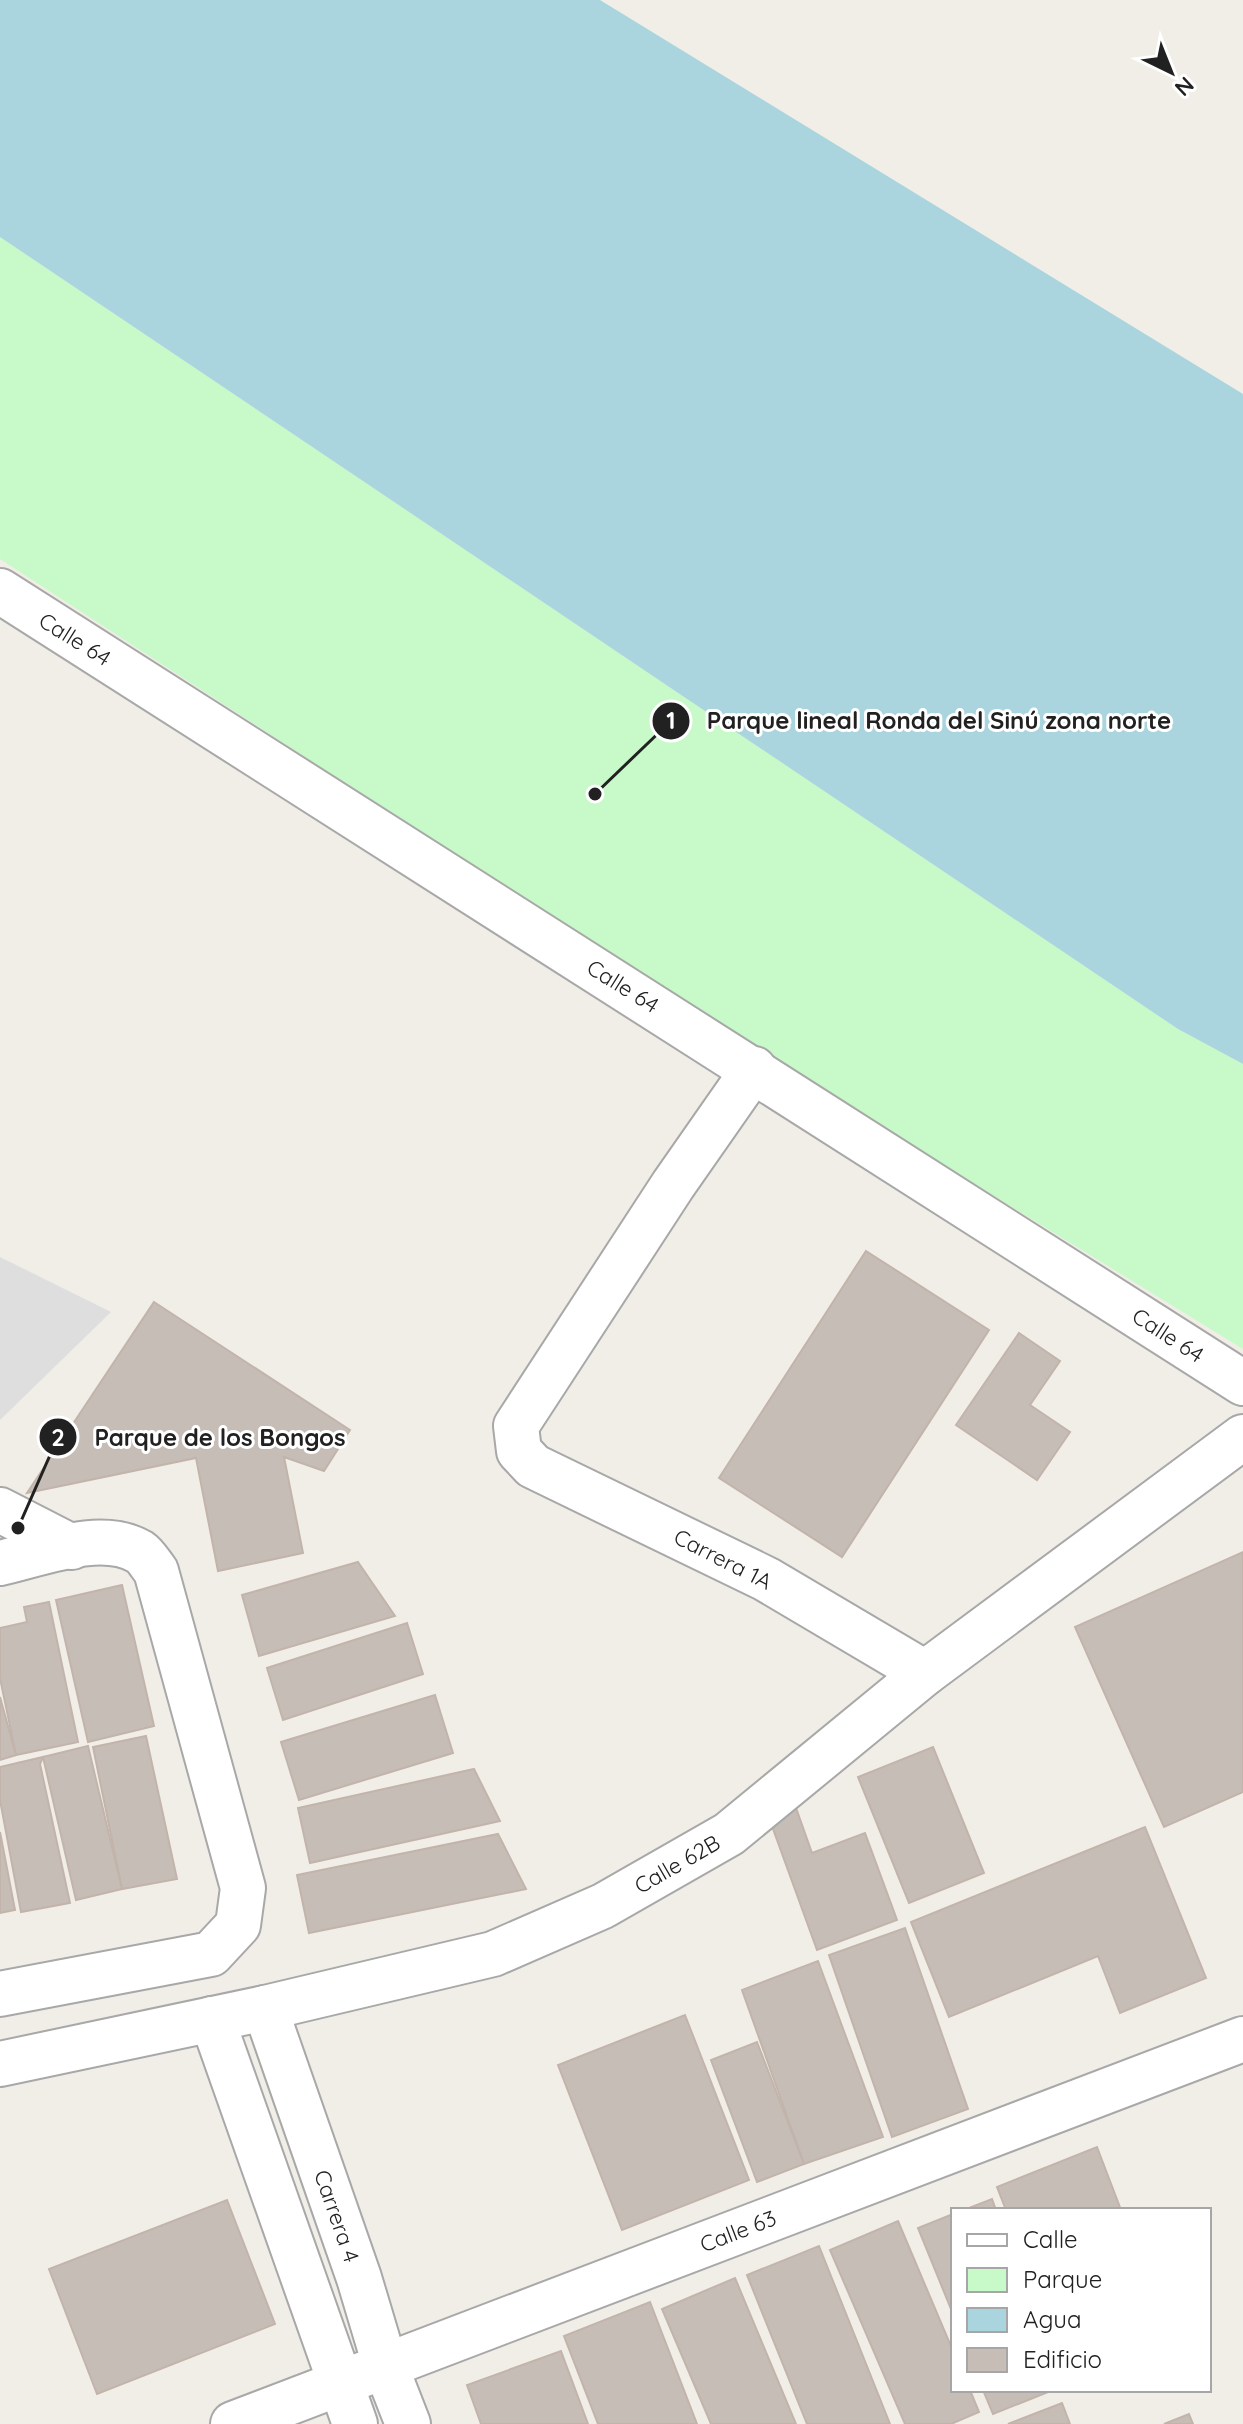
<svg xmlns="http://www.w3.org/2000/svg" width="1243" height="2424" font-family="Quicksand,sans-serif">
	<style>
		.residential { fill: #dfdede }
		.park { fill: #c7f9c9 }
		.water { fill: #aad5de }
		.building { fill: #c6bdb7; stroke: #c3b4ab; stroke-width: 2 }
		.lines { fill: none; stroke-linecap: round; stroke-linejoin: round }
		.minor-casing { stroke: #a8a8a8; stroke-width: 48 }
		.minor { stroke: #fff; stroke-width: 44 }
		.labels { text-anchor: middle; stroke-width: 6; stroke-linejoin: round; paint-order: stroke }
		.street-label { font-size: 22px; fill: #212121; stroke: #fff }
		.leader { fill: none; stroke: #212121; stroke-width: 3 }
		.callout-dot { fill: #212121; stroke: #fff; stroke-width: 3 }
		.mark-label { font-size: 24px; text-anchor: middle; font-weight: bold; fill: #fff }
		.callout-label { font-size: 24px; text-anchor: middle; font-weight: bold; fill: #212121; stroke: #fff; stroke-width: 6; stroke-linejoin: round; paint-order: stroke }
	</style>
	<rect width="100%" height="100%" fill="#f1eee8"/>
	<polygon class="residential" points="0,1257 111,1312 0,1420"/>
	<polygon class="park" points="0,237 1178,1029 1243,1064 1243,1349 745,1043 0,559"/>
	<polygon class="water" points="0,0 600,0 1243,394 1243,1064 1178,1029 0,237"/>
	<g class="building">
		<polygon points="866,1251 989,1330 842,1557 719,1478"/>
		<polygon points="154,1302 350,1430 324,1471 284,1457 303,1553 218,1571 196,1458 27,1493"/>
		<polygon points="1019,1333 1060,1361 1030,1405 1070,1432 1037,1480 956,1425"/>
		<polygon points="1243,1552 1243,1792 1164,1827 1075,1627"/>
		<polygon points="358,1562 395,1616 259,1656 242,1595"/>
		<polygon points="122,1585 154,1726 88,1742 56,1600"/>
		<polygon points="49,1602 78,1742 16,1755 0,1678 0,1628 27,1622 24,1607"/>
		<polygon points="407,1623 423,1674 283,1720 267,1668"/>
		<polygon points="435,1695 453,1753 299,1800 281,1742"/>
		<polygon points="0,1697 16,1755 0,1760"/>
		<polygon points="146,1736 177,1879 122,1889 93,1747"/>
		<polygon points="88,1746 122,1889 76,1900 43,1757"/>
		<polygon points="933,1747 984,1873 909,1903 858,1777"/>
		<polygon points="43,1757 40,1764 70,1903 21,1912 0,1800 0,1767"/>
		<polygon points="474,1769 500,1821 310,1863 298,1808"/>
		<polygon points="795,1805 812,1853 865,1833 897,1920 817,1950 768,1815"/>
		<polygon points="1145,1827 1206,1978 1120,2013 1098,1956 949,2017 911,1922"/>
		<polygon points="0,1832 15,1910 0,1913"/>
		<polygon points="498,1834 526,1889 309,1933 297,1875"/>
		<polygon points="905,1928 968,2109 892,2137 829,1955"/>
		<polygon points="818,1961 883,2137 804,2164 742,1990"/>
		<polygon points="685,2015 749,2180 622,2230 558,2065"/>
		<polygon points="757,2042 804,2164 757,2182 711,2060"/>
		<polygon points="1097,2147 1121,2210 1006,2210 997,2187"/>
		<polygon points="992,2199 996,2210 964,2210"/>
		<polygon points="227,2200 275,2324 97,2394 49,2269"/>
		<polygon points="953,2214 953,2314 918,2228"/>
		<polygon points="898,2221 953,2351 953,2390 970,2390 979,2412 951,2424 905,2424 830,2250"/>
		<polygon points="819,2246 890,2424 807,2424 747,2275"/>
		<polygon points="735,2278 796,2424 711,2424 662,2309"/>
		<polygon points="650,2302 697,2424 598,2424 564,2336"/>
		<polygon points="561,2351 588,2424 481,2424 467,2385"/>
		<polygon points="983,2390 1053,2390 993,2414"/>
		<polygon points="1062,2403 1070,2424 1008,2424"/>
		<polygon points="1189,2414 1193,2424 1164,2424"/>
	</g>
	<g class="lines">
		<defs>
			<g id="minor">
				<polyline points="0,591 1243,1383"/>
				<polyline points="754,1069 673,1185 516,1426 519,1451 533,1466 766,1579 925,1673"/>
				<polyline points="0,1510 72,1547"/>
				<path d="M0 1563C41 1554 101 1529 140 1552 146 1556 151 1565 156 1571L243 1888 238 1925 211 1954 0 1994"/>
				<polyline points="265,2008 359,2278 385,2365 408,2424"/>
				<polyline points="212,2019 355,2424"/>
				<polyline points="0,2064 265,2008 493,1954 603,1906 729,1834 925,1673 1243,1437"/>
				<polyline points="233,2424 1243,2039"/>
			</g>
		</defs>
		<use href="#minor" class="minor-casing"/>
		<use href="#minor" class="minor"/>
	</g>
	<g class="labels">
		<g class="street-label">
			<text transform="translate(75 639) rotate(32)" y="8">Calle 64</text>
			<text transform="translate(623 986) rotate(32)" y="8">Calle 64</text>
			<text transform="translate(1168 1335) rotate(33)" y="8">Calle 64</text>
			<text transform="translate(723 1559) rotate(27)" y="8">Carrera 1A</text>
			<text transform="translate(677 1864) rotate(-30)" y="8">Calle 62B</text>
			<text transform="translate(337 2216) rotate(71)" y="8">Carrera 4</text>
			<text transform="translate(738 2231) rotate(-21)" y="8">Calle 63</text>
		</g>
	</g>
	<path class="leader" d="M595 794L671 721M18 1528L58 1437"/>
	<g class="callout-dot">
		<circle cx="595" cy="794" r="8"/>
		<circle cx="18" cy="1528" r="8"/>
		<circle cx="671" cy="721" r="20"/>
		<circle cx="58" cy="1437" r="20"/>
	</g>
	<g class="mark-label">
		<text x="671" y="729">1</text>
		<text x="58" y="1446">2</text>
	</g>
	<g class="callout-label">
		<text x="939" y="729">Parque lineal Ronda del Sinú zona norte</text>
		<text x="220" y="1446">Parque de los Bongos</text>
	</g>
	<rect x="951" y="2208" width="260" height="184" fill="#ffffff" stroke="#a6a6a6" stroke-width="2"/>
	<rect x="967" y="2234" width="40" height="12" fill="#ffffff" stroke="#a6a6a6" stroke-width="2"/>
	<text x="1023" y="2248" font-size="24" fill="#212121">Calle</text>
	<rect x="967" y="2268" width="40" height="24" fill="#c7f9c9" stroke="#a6a6a6" stroke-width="2"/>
	<text x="1023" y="2288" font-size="24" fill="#212121">Parque</text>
	<rect x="967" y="2308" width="40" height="24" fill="#aad5de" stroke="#a6a6a6" stroke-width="2"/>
	<text x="1023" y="2328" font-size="24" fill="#212121">Agua</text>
	<rect x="967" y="2348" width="40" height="24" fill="#c6bdb7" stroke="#a6a6a6" stroke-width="2"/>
	<text x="1023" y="2368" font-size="24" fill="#212121">Edificio</text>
	<g transform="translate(1171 72) rotate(137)" stroke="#ffffff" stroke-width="6" paint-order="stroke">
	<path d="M0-6L14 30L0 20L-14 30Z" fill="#212121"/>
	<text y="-12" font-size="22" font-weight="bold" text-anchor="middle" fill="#212121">N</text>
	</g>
</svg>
